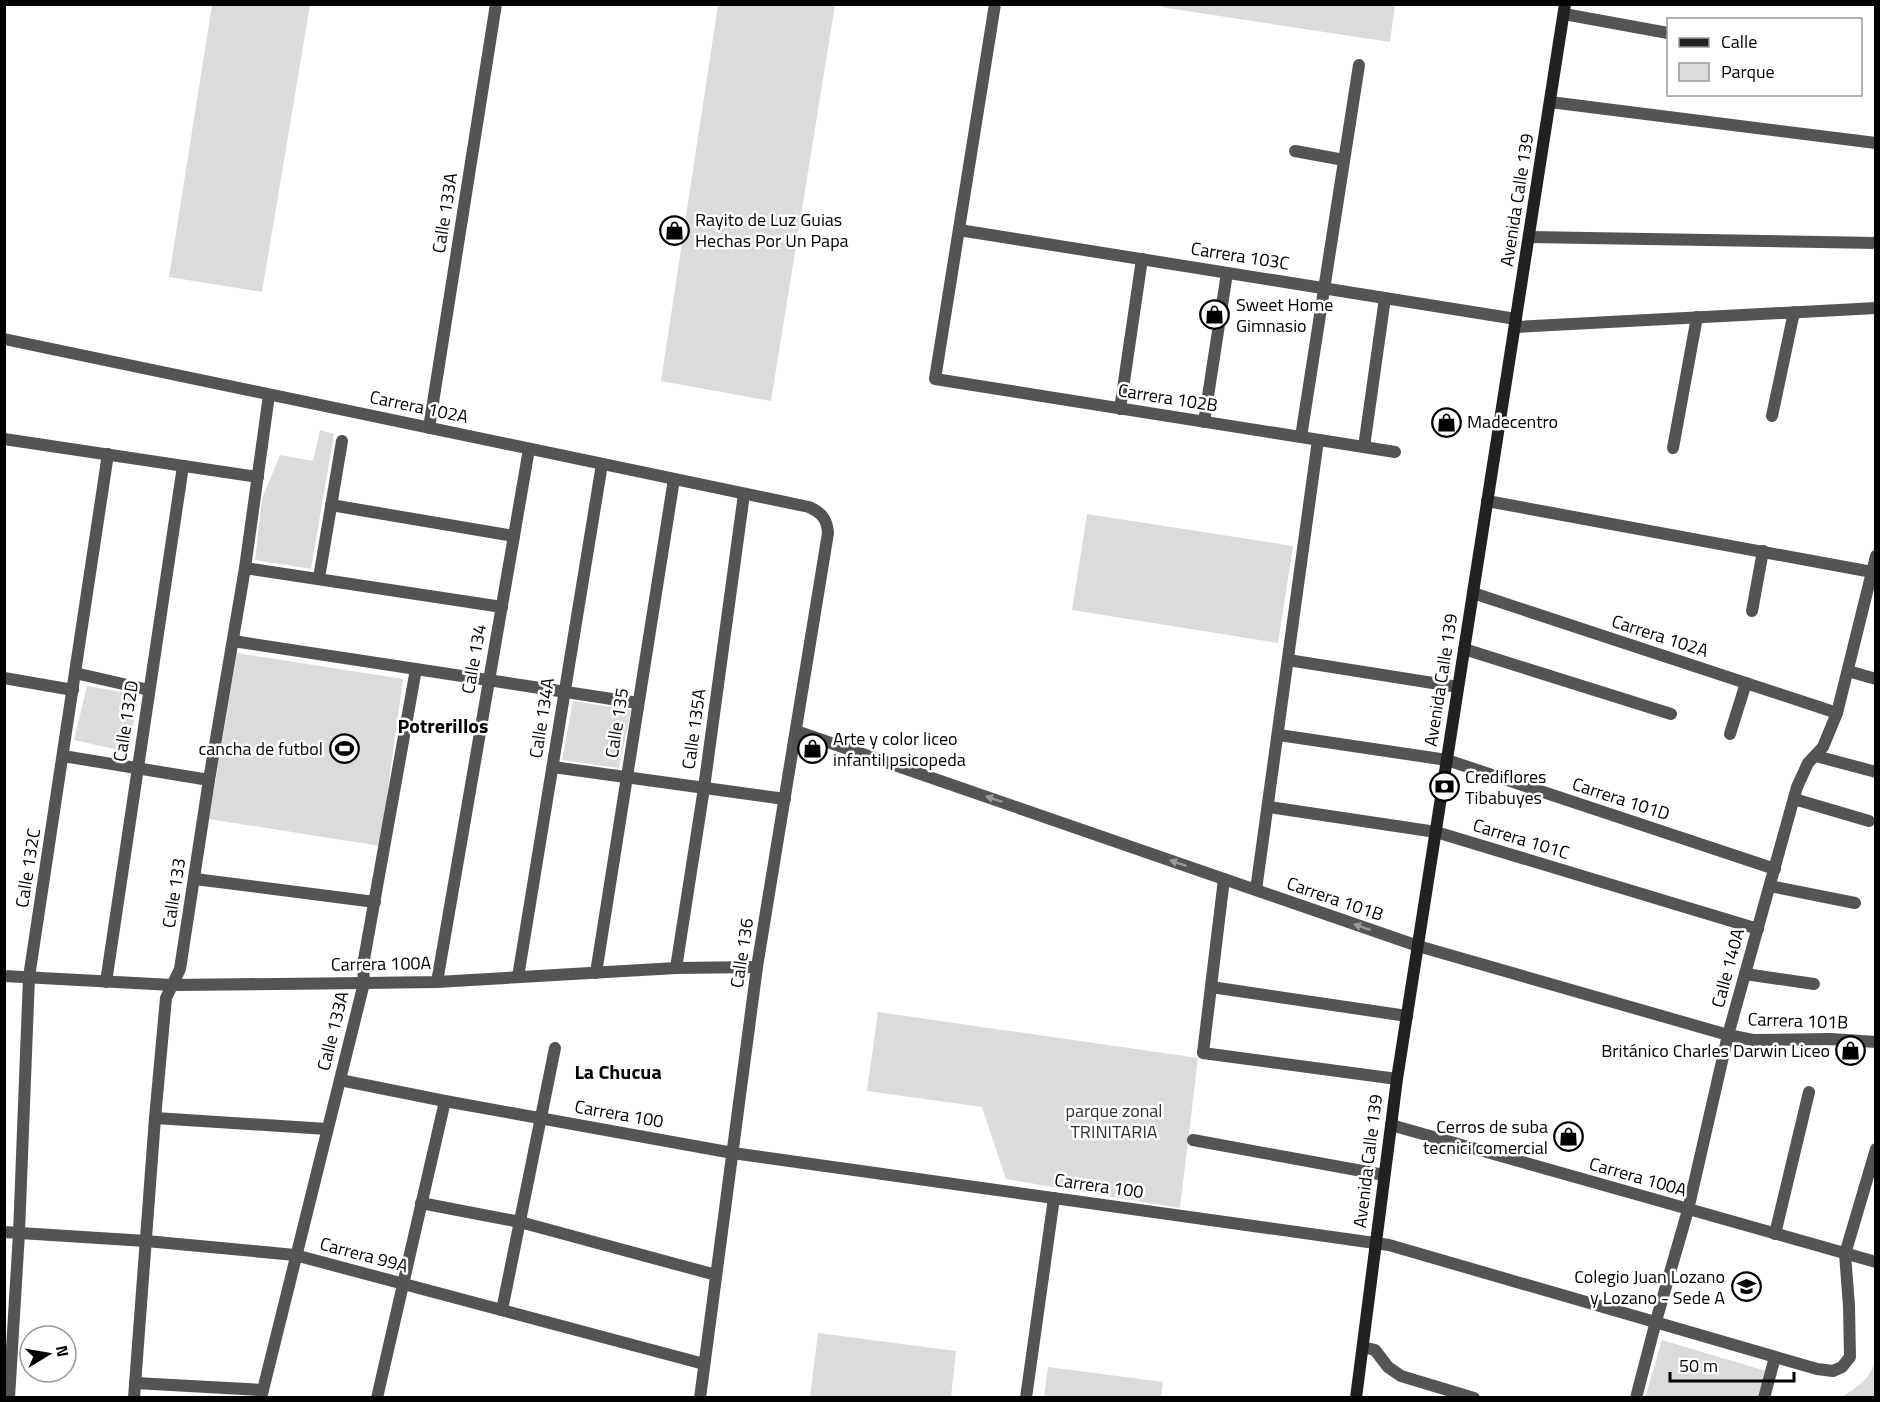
<svg xmlns="http://www.w3.org/2000/svg" width="1880" height="1402" font-family="'Titillium Web',sans-serif">
	<style>
		.green { fill: #dbdbdb }
		.lines { fill: none; stroke-linecap: round; stroke-linejoin: round }
		.pedestrian { stroke: #545454; stroke-width: 12 }
		.minor { stroke: #545454; stroke-width: 12 }
		.tertiary { stroke: #545454; stroke-width: 12 }
		.secondary { stroke: #212121; stroke-width: 12 }
		.oneway { fill: #989898 }
		.labels { text-anchor: middle; stroke-width: 5; stroke-linejoin: round; paint-order: stroke }
		.street-label { font-size: 18px; fill: #000; stroke: #fff }
		.poi-label { font-size: 18px; fill: #000; stroke: #fff; text-anchor: start }
		.park-label { font-size: 18px; fill: #323232; stroke: #fff }
		.neighbourhood-label { font-size: 20px; font-weight: bold; fill: #000; stroke: #fff }
	</style>
	<rect width="100%" height="100%" fill="#fff"/>
	<g class="green">
		<polygon points="212,5 310,5 262,292 169,277"/>
		<polygon points="718,5 835,5 771,401 661,381"/>
		<polygon points="1161,5 1395,4 1395,5 1390,42 1161,7"/>
		<polygon points="320,430 334,434 311,569 255,560 262,499 280,455 313,461"/>
		<polygon points="1087,514 1293,546 1278,643 1072,610"/>
		<polygon points="237,653 403,679 380,846 209,819"/>
		<polygon points="87,686 139,695 128,752 74,740"/>
		<polygon points="573,701 631,710 619,768 562,760"/>
		<polygon points="878,1012 1198,1058 1180,1208 1006,1179 982,1107 867,1091"/>
		<polygon points="818,1333 956,1351 951,1397 810,1397"/>
		<polygon points="1662,1340 1766,1371 1758,1397 1645,1398"/>
		<path d="M1875 1360V1397H1842C1857 1387 1871 1379 1875 1360Z"/>
		<polygon points="1048,1367 1163,1382 1161,1397 1044,1397"/>
	</g>
	<g class="lines">
		<polyline class="pedestrian" points="1193,1140 1384,1175"/>
		<g class="minor">
			<polyline points="995,4 935,379 1395,452"/>
			<polyline points="1564,14 1668,33"/>
			<polyline points="1550,102 1876,143"/>
			<polyline points="1295,151 1344,160"/>
			<polyline points="959,230 1516,319"/>
			<polyline points="1529,237 1876,243"/>
			<polyline points="1515,327 1876,308"/>
			<polyline points="1120,409 1142,259"/>
			<polyline points="1772,416 1794,312"/>
			<polyline points="1204,422 1227,273"/>
			<polyline points="1301,437 1359,65"/>
			<polyline points="4,439 258,477"/>
			<polyline points="1364,447 1385,298"/>
			<polyline points="1673,448 1697,317"/>
			<polyline points="1487,501 1872,572"/>
			<polyline points="331,505 514,536"/>
			<polyline points="245,568 502,607"/>
			<polyline points="319,578 342,441"/>
			<polyline points="1473,593 1837,713"/>
			<polyline points="1752,611 1763,551"/>
			<polyline points="233,641 638,703"/>
			<polyline points="1464,649 1671,714"/>
			<polyline points="1288,660 1458,687"/>
			<polyline points="1848,671 1876,679"/>
			<polyline points="75,673 149,690"/>
			<polyline points="4,678 73,690"/>
			<polyline points="796,731 1418,946 1728,1035 1753,1040 1831,1039 1876,1042"/>
			<polyline points="1730,734 1746,683"/>
			<polyline points="1279,735 1447,760 1775,869"/>
			<polyline points="63,756 209,780"/>
			<polyline points="1816,756 1876,772"/>
			<polyline points="553,767 785,799"/>
			<polyline points="1794,799 1869,821"/>
			<polyline points="1269,807 1436,832 1758,929"/>
			<polyline points="195,879 375,902"/>
			<polyline points="1224,879 1203,1053 1397,1079"/>
			<polyline points="1770,886 1855,903"/>
			<polyline points="1256,890 1318,440"/>
			<polyline points="676,968 704,788 744,494"/>
			<polyline points="596,973 674,479"/>
			<polyline points="1745,974 1814,984"/>
			<polyline points="4,976 172,985 364,983 437,982 676,968 757,967"/>
			<polyline points="518,977 602,464"/>
			<polyline points="106,982 183,466"/>
			<polyline points="437,982 529,449"/>
			<polyline points="1211,987 1407,1016"/>
			<polyline points="340,1080 445,1101 733,1153 1389,1245 1817,1369 1833,1371 1842,1367 1850,1357 1849,1306 1845,1254 1876,1149"/>
			<polyline points="155,1118 327,1129"/>
			<polyline points="1391,1125 1876,1262"/>
			<polyline points="421,1203 520,1222 716,1275"/>
			<polyline points="4,1232 146,1241 295,1255 704,1364"/>
			<polyline points="1775,1234 1809,1092"/>
			<polyline points="502,1310 555,1048"/>
			<polyline points="1363,1347 1375,1350 1388,1367 1401,1376 1474,1398"/>
			<polyline points="135,1383 263,1390"/>
			<polyline points="9,1398 19,1233 29,977 108,454"/>
			<polyline points="134,1398 155,1118 166,998 180,969 209,780 245,568 269,395"/>
			<polyline points="261,1398 364,983 363,965 416,669"/>
			<polyline points="377,1398 445,1101"/>
			<polyline points="1026,1398 1054,1198"/>
			<polyline points="1636,1398 1656,1321 1688,1210 1728,1035 1797,787 1808,763 1823,747 1837,713 1876,556"/>
			<polyline points="1764,1398 1775,1357"/>
		</g>
		<g class="tertiary">
			<path d="M4 339 809 507C822 513 827 519 828 533L757 967 700 1398"/>
			<polyline points="429,428 496,4"/>
		</g>
		<polyline class="secondary" points="1356,1398 1397,1079 1565,4"/>
	</g>
	<defs><path id="oneway-solid" d="M-6-.8H1V-3.2L6.5 0L1 3.2V.8H-6Z" transform="scale(1.5)"/></defs>
	<g class="oneway">
		<use href="#oneway-solid" transform="translate(994 799) rotate(-161)"/>
		<use href="#oneway-solid" transform="translate(1178 863) rotate(-161)"/>
		<use href="#oneway-solid" transform="translate(1362 927) rotate(-161)"/>
	</g>
	<defs>
		<symbol id="shop-ring" viewBox="-11 -11 22 22"><circle r="9.5" fill="#fff" stroke="#000" stroke-width="1.5"/><path d="M-5-2.5h2.3a2.7 3.5 0 0 1 5.4 0H5L5.5 6h-11ZM-1.5-2.5h3a1.5 2.3 0 0 0-3 0Z" fill="#000"/></symbol>
		<symbol id="stadium-ring" viewBox="-11 -11 22 22"><circle r="9.5" fill="#fff" stroke="#000" stroke-width="1.5"/><path d="M0-5a6.5 5 0 1 0 0 10a6.5 5 0 1 0 0-10ZM-3.5-1.8h7v3.6h-7Z" fill="#000"/></symbol>
		<symbol id="bank-ring" viewBox="-11 -11 22 22"><circle r="9.5" fill="#fff" stroke="#000" stroke-width="1.5"/><path d="M-6-4H6V4H-6ZM0-2.3a2.3 2.3 0 1 0 0 4.6a2.3 2.3 0 1 0 0-4.6Z" fill="#000"/></symbol>
		<symbol id="school-ring" viewBox="-11 -11 22 22"><circle r="9.5" fill="#fff" stroke="#000" stroke-width="1.5"/><path d="M0-5L7-2L0 1L-7-2ZM-4 1L0 2.5L4 1V4Q0 6-4 4Z" fill="#000"/></symbol>
	</defs>
	<g fill-rule="evenodd">
		<use href="#shop-ring" x="658" y="214" width="33" height="33"/>
		<use href="#shop-ring" x="1198" y="298" width="33" height="33"/>
		<use href="#shop-ring" x="1430" y="406" width="33" height="33"/>
		<use href="#stadium-ring" x="328" y="732" width="33" height="33"/>
		<use href="#shop-ring" x="796" y="732" width="33" height="33"/>
		<use href="#bank-ring" x="1428" y="770" width="33" height="33"/>
		<use href="#shop-ring" x="1834" y="1034" width="33" height="33"/>
		<use href="#shop-ring" x="1552" y="1120" width="33" height="33"/>
		<use href="#school-ring" x="1730" y="1270" width="33" height="33"/>
	</g>
	<g class="labels">
		<g class="street-label">
			<text transform="translate(1517 200) rotate(-81)" y="6">Avenida Calle 139</text>
			<text transform="translate(445 213) rotate(-81)" y="6">Calle 133A</text>
			<text transform="translate(1240 256) rotate(9)" y="6">Carrera 103C</text>
			<text transform="translate(1168 398) rotate(9)" y="6">Carrera 102B</text>
			<text transform="translate(419 407) rotate(12)" y="6">Carrera 102A</text>
			<text transform="translate(1660 636) rotate(18)" y="6">Carrera 102A</text>
			<text transform="translate(474 659) rotate(-80)" y="6">Calle 134</text>
			<text transform="translate(1441 680) rotate(-81)" y="6">Avenida Calle 139</text>
			<text transform="translate(542 718) rotate(-81)" y="6">Calle 134A</text>
			<text transform="translate(126 721) rotate(-81)" y="6">Calle 132D</text>
			<text transform="translate(617 723) rotate(-81)" y="6">Calle 135</text>
			<text transform="translate(694 729) rotate(-82)" y="6">Calle 135A</text>
			<text transform="translate(1621 799) rotate(18)" y="6">Carrera 101D</text>
			<text transform="translate(1521 839) rotate(17)" y="6">Carrera 101C</text>
			<text transform="translate(28 868) rotate(-81)" y="6">Calle 132C</text>
			<text transform="translate(174 893) rotate(-81)" y="6">Calle 133</text>
			<text transform="translate(1335 899) rotate(19)" y="6">Carrera 101B</text>
			<text transform="translate(742 953) rotate(-81)" y="6">Calle 136</text>
			<text transform="translate(381 964) rotate(-1)" y="6">Carrera 100A</text>
			<text transform="translate(1728 968) rotate(-75)" y="6">Calle 140A</text>
			<text transform="translate(1798 1021) rotate(2)" y="6">Carrera 101B</text>
			<text transform="translate(333 1031) rotate(-76)" y="6">Calle 133A</text>
			<text transform="translate(619 1114) rotate(10)" y="6">Carrera 100</text>
			<text transform="translate(1368 1161) rotate(-83)" y="6">Avenida Calle 139</text>
			<text transform="translate(1638 1177) rotate(16)" y="6">Carrera 100A</text>
			<text transform="translate(1099 1186) rotate(8)" y="6">Carrera 100</text>
			<text transform="translate(364 1255) rotate(15)" y="6">Carrera 99A</text>
		</g>
		<g class="poi-label">
			<text x="695" y="226">Rayito de Luz Guias<tspan x="695" dy="21">Hechas Por Un Papa</tspan></text>
			<text x="1236" y="311">Sweet Home<tspan x="1236" dy="21">Gimnasio</tspan></text>
			<text x="1467" y="428">Madecentro</text>
			<text x="833" y="745">Arte y color liceo<tspan x="833" dy="21">infantil psicopeda</tspan></text>
			<text x="323" y="755" text-anchor="end">cancha de futbol</text>
			<text x="1465" y="783">Crediflores<tspan x="1465" dy="21">Tibabuyes</tspan></text>
			<text x="1830" y="1057" text-anchor="end">Británico Charles Darwin Liceo</text>
			<text x="1548" y="1133" text-anchor="end">Cerros de suba<tspan x="1548" dy="21">tecnici comercial</tspan></text>
			<text x="1725" y="1283" text-anchor="end">Colegio Juan Lozano<tspan x="1725" dy="21">y Lozano - Sede A</tspan></text>
		</g>
		<g class="park-label">
			<text x="1114" y="1117">parque zonal<tspan x="1114" dy="21">TRINITARIA</tspan></text>
		</g>
		<g class="neighbourhood-label">
			<text x="443" y="733">Potrerillos</text>
			<text x="618" y="1079">La Chucua</text>
		</g>
	</g>
	<rect width="1880" height="1402" fill="none" stroke="#000000" stroke-width="12"/>
	<rect x="1667" y="18" width="195" height="78" fill="#ffffff" stroke="#999999" stroke-width="1.5"/>
	<rect x="1679" y="38" width="30" height="9" fill="#212121" stroke="#999999" stroke-width="1.5"/>
	<text x="1721" y="48" font-size="18" fill="#000000">Calle</text>
	<rect x="1679" y="63" width="30" height="18" fill="#dbdbdb" stroke="#999999" stroke-width="1.5"/>
	<text x="1721" y="78" font-size="18" fill="#000000">Parque</text>
	<g transform="translate(48 1354) rotate(79)"><circle r="28" fill="#ffffff" stroke="#999999" stroke-width="1.5"/>
	<path d="M0-4.5L10 22L0 15L-10 22Z" fill="#000000"/>
	<text y="-9" font-size="16" font-weight="bold" text-anchor="middle" fill="#000000">N</text>
	</g>
	<path d="M1670 1372v9h124v-9" fill="none" stroke="#000000" stroke-width="3"/>
	<text x="1679" y="1372" font-size="18" fill="#000000" stroke="#ffffff" stroke-width="4.5" paint-order="stroke">50 m</text>
</svg>
